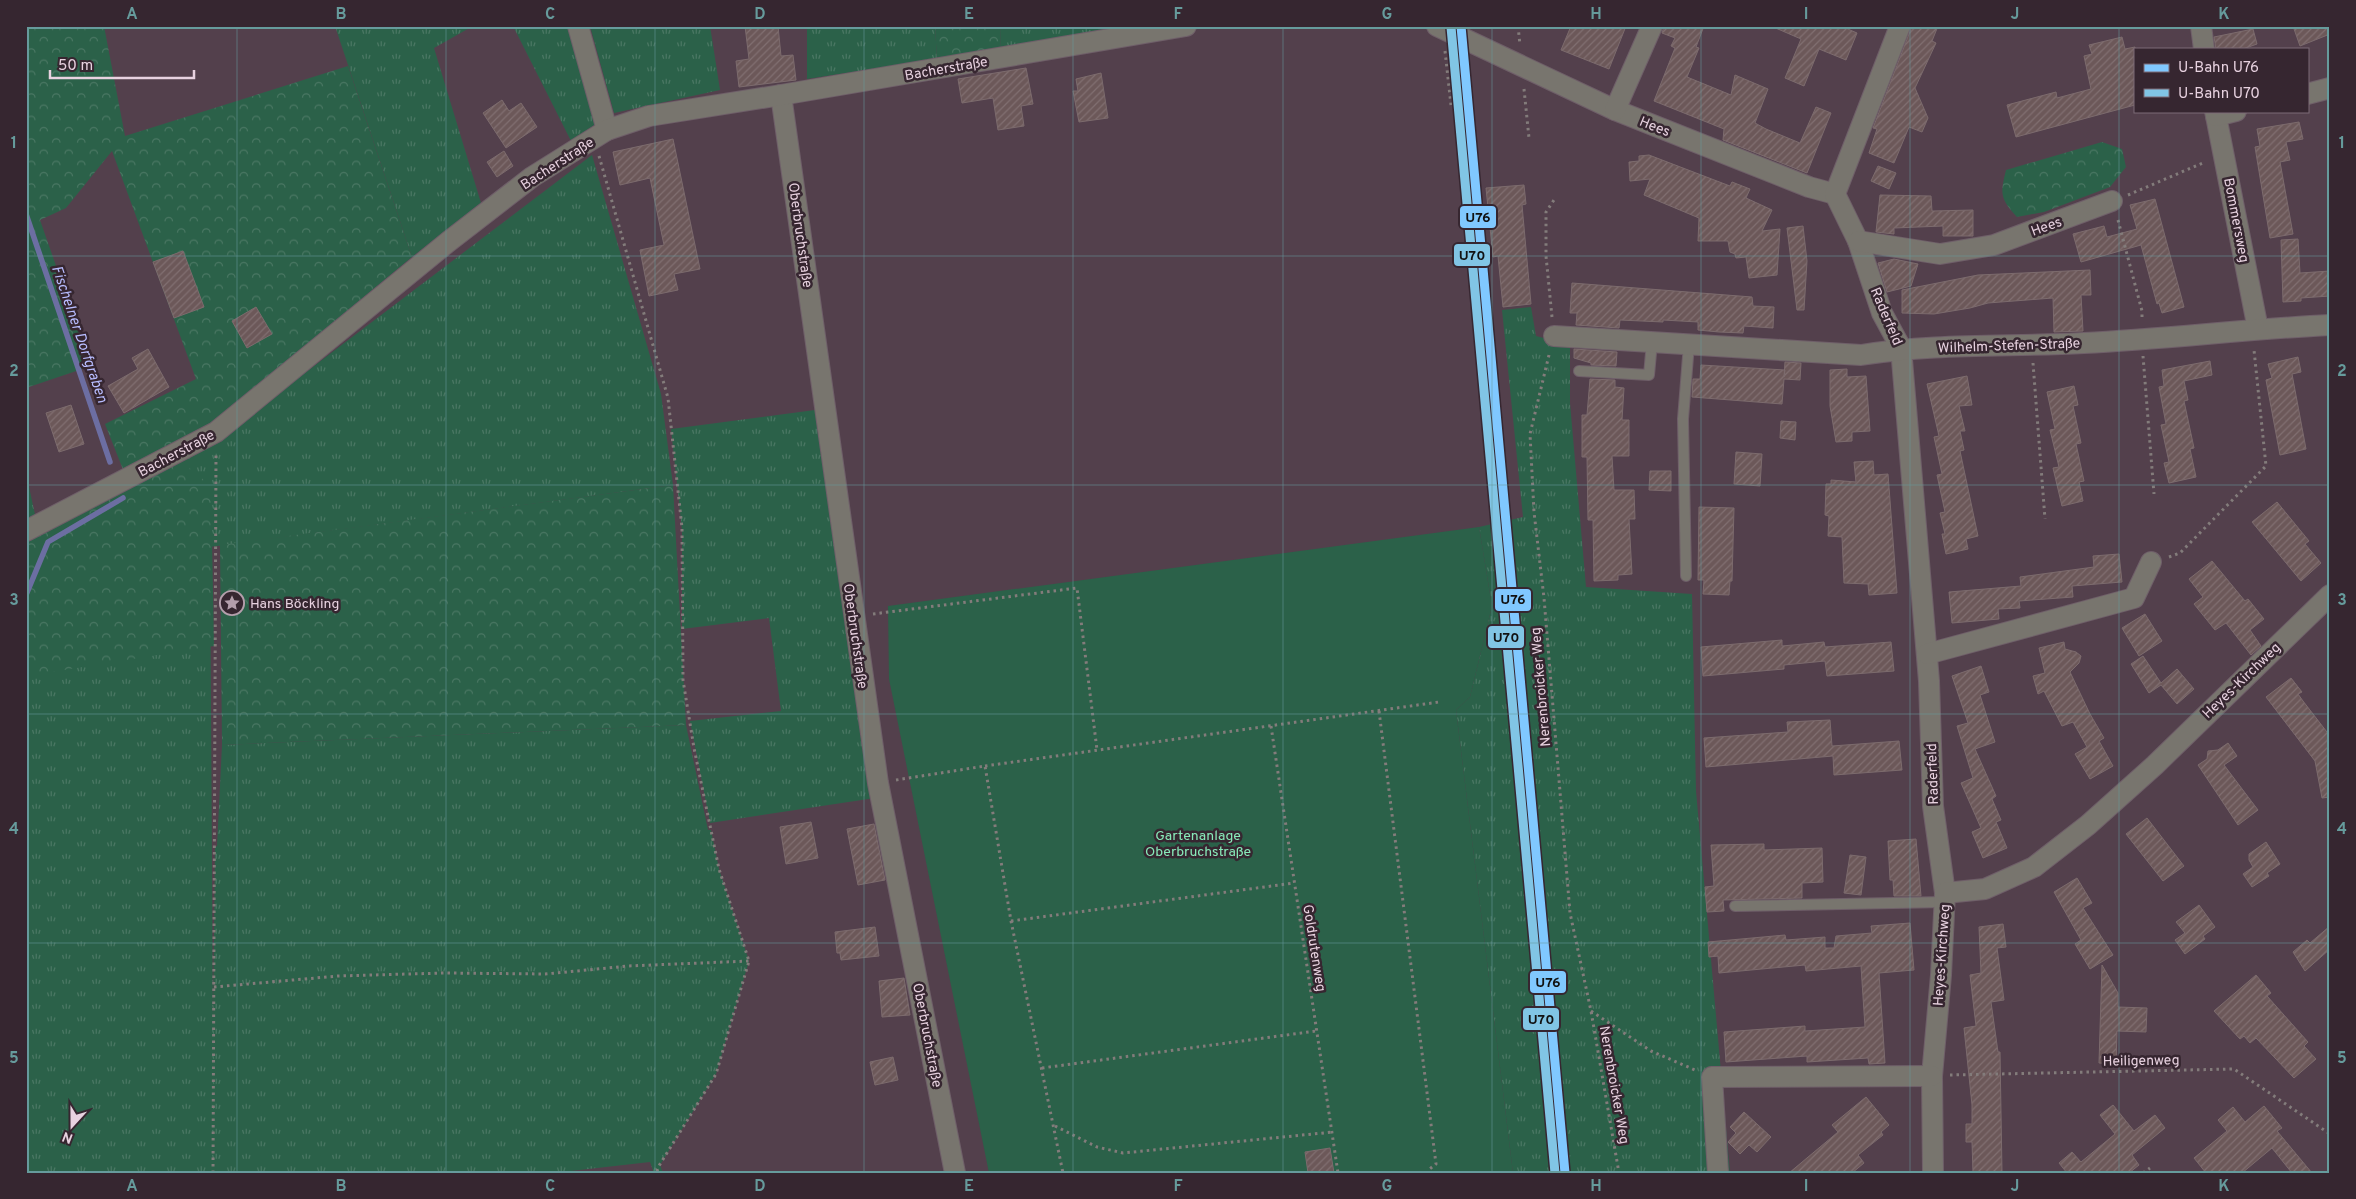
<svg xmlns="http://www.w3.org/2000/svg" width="2356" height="1199" font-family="Overpass,sans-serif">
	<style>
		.grass { fill: url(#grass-tufts) }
		.forest { fill: url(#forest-crowns) }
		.garden { fill: #2b6149 }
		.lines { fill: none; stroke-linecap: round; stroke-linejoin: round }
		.stream { stroke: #6c6ea2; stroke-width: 5.5 }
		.building { fill: url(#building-hatch); stroke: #7c6b6d }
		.service-casing { stroke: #6f5f69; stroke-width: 12 }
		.minor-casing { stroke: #6f5f69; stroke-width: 22 }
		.path { stroke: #837c7b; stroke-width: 3; stroke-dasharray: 2.5 4; stroke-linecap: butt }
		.service { stroke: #78756e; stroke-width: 10 }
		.minor { stroke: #78756e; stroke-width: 20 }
		.metro-1-casing { stroke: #362630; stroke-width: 12 }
		.metro-2-casing { stroke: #362630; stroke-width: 12 }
		.metro-1 { stroke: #80c8ff; stroke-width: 9 }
		.metro-2 { stroke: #81c5e5; stroke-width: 9 }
		.grid { fill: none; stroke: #669b9c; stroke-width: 1; stroke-opacity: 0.55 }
		.labels { text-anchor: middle; stroke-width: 5; stroke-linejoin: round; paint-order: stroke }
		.street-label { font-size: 14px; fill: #e8d2e0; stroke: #362630 }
		.poi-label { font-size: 14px; fill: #e8d2e0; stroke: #362630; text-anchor: start }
		.park-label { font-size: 14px; fill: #88eab9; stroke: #362630 }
		.water-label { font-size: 15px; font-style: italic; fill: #b8bdff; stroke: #362630 }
		.line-badge { stroke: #362630; stroke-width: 2 }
		.pale-badge-label { font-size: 14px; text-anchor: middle; font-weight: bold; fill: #111 }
		.neatline { fill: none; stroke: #669b9c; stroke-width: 2 }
		.grid-label { font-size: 16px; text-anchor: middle; font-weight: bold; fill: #669b9c }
	</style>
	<defs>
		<pattern id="grass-tufts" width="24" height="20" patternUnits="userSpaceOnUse" patternTransform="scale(1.25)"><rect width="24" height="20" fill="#2b6149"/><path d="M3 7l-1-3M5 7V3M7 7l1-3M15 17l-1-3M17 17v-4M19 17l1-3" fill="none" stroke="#4a7763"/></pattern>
		<pattern id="forest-crowns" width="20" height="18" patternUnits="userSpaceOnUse" patternTransform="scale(1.25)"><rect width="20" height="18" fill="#2b6149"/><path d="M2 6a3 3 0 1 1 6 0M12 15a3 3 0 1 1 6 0" fill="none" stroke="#4a7763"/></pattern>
		<pattern id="building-hatch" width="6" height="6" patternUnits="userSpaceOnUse" patternTransform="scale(1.25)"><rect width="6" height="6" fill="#6c5859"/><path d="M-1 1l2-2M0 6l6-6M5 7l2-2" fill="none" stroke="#816f71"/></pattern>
	</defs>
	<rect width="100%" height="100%" fill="#53404c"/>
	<g class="grass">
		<polygon points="335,26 473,26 434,48 481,203 412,257"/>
		<polygon points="513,26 568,26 597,123 571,141"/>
		<polygon points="590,26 710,26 720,90 614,113"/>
		<polygon points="807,26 935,26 937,59 807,79"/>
		<polygon points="1001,26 1108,26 1107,36 1000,51"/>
		<polygon points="592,155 661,394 673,485 210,547 213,1023 215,847 217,846 222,745 686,725 708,830 711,830 719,869 749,961 716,1074 660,1165 663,1173 654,1173 650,1162 553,1173 26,1173 26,473 39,533 223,435"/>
		<polygon points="1531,307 1536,336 1570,345 1570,403 1586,587 1692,594 1696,791 1730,1173 1513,1173 1456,710 1470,697 1492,606 1479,527 1523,517 1502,310"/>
		<polygon points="815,410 875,798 710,823 690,721 781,711 769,618 682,629 682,530 671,429"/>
	</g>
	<g class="forest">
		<polygon points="26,26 104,26 125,136 348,66 412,257 212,423 124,472 105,424 196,379 112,151 66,208 40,220 91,366 26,388"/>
		<polygon points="935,26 1001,26 1000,51 937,59"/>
		<path d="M2102 142 2122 149 2126 167 2110 187 2044 212 2017 217C2000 199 2000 194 2006 170Z"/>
		<polygon points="181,461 211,486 214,646 26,676 26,535"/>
		<polygon points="673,485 686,725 222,745 220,545"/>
	</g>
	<polygon class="garden" points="1479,527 1492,606 1470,697 1456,710 1513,1173 989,1173 889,679 888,606"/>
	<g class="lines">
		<g class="stream">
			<polyline points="26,214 110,462"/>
			<polyline points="26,595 48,542 123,498"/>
		</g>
	</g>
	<g class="building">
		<polygon points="745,26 778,26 781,56 793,55 796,80 739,87 736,61 749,59"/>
		<polygon points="1571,26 1626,26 1609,69 1561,50"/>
		<polygon points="1664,26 1704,26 1696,47 1699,48 1687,77 1731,95 1735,75 1768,89 1755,123 1766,129 1800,143 1816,107 1831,113 1807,173 1723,140 1724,129 1654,101 1675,48 1671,46 1675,38 1662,33"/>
		<polygon points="1771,26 1841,26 1857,33 1846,60 1819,49 1804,86 1785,78 1801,39"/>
		<polygon points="1912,26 1938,26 1932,41 1936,43 1915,88 1928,118 1922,132 1909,127 1894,163 1869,153 1877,129 1873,128"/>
		<polygon points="2293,26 2330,26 2330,34 2300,46"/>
		<polygon points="2253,29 2257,44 2243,49 2216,49 2214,37"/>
		<polygon points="2122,37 2125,49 2135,47 2135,105 2016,137 2007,105 2056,92 2057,98 2091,89 2084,56 2092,54 2089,45"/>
		<polygon points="1026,68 1033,104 1021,106 1024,126 998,130 993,98 962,103 958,79"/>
		<polygon points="1101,73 1108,118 1079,122 1073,91 1078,91 1076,79"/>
		<polygon points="502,100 509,111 521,103 537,127 506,148 483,113"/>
		<polygon points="2299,122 2303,139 2286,142 2290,160 2280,162 2293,234 2270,238 2255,147 2260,146 2257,129"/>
		<polygon points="673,139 700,269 674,274 678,290 649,296 640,250 664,245 650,178 620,185 613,152"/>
		<polygon points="504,151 513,166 497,177 487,162"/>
		<polygon points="1649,155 1730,186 1732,182 1750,189 1746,198 1772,210 1762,231 1780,229 1777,275 1749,278 1746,257 1736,258 1735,254 1730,252 1728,241 1698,241 1699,218 1644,195 1650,179 1630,181 1629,162 1639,161 1639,156"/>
		<polygon points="1878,166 1896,173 1889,189 1871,181"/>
		<polygon points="1524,185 1526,204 1522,205 1531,304 1503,307 1498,256 1493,257 1486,188"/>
		<polygon points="1880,195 1931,196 1932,211 1973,210 1973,236 1943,236 1943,226 1894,228 1894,234 1876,232"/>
		<polygon points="2155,199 2184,307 2162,313 2159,303 2157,304 2141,245 2081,262 2073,234 2104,226 2107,237 2137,229 2130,205"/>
		<polygon points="1803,226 1807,261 1804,310 1797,310 1787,228"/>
		<polygon points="2298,239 2300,273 2330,271 2330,296 2301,298 2301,301 2283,302 2281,240"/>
		<polygon points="183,251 204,307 174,318 153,262"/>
		<polygon points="1894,259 1918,264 1911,286 1887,292 1878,263"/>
		<polygon points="2090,270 2091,295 2081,295 2083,331 2054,332 2053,298 1988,303 1970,308 1934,314 1902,313 1902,290 1978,275"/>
		<polygon points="1572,283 1752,297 1753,306 1774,307 1773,328 1744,326 1743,333 1719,332 1698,330 1698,322 1663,320 1663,322 1620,320 1619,328 1576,325 1577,313 1570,313"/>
		<polygon points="256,307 272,334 247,348 232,321"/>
		<polygon points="148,349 169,387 124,413 108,386 138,369 132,358"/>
		<polygon points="1574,349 1617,352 1616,366 1591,365 1591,363 1574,358"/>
		<polygon points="2298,357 2301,372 2292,374 2306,449 2280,455 2266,380 2272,378 2268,364"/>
		<polygon points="2210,361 2212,375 2184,381 2188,400 2184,401 2194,448 2190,449 2196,477 2169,483 2164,463 2169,462 2161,425 2166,424 2159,387 2164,386 2162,370"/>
		<polygon points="1785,362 1801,363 1800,380 1784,379 1782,404 1692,397 1693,379 1700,379 1701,365 1785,370 1784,377"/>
		<polygon points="1847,369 1847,377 1866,376 1870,431 1852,432 1852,441 1836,442 1830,406 1830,370"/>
		<polygon points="1967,376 1972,405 1959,406 1965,431 1960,431 1964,450 1960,451 1978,536 1966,539 1968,549 1946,554 1942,534 1945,534 1940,513 1945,512 1937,475 1942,474 1934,437 1939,436 1927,384"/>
		<polygon points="1590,379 1615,380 1615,387 1624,388 1622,420 1629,420 1629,456 1612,456 1614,490 1634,490 1635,519 1629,519 1632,574 1618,575 1618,580 1594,581 1593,520 1588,520 1587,457 1582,457 1582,415 1587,415"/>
		<polygon points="2074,386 2078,405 2073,406 2081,443 2076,444 2084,481 2079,482 2083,501 2062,506 2053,468 2059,467 2050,430 2055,429 2047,392"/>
		<polygon points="71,405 84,444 59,452 46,413"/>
		<polygon points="1781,421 1796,422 1795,440 1780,438"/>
		<polygon points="1736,452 1762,454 1760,486 1734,484"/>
		<polygon points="1873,461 1874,475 1888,474 1897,593 1869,595 1868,584 1844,583 1842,537 1828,536 1829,516 1825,515 1826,484 1831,484 1831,480 1856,482 1854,462"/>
		<polygon points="1650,471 1671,471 1671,491 1649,490"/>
		<polygon points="2277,502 2309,541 2305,544 2321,563 2301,581 2252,522"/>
		<polygon points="1699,507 1734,508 1732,581 1730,581 1729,595 1703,594 1704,580 1698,580"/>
		<polygon points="2119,554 2122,582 2072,586 2073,597 2019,601 2020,608 1998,609 1999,619 1952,623 1949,592 2021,586 2020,577 2094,567 2093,556"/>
		<polygon points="2212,561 2245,601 2248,599 2264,619 2250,630 2261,646 2251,655 2226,623 2215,630 2194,604 2203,597 2189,579"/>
		<polygon points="2145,614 2162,641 2139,656 2122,628"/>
		<polygon points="1782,640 1782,646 1824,642 1825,647 1891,642 1894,671 1827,676 1825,661 1784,665 1784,669 1703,676 1701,647"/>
		<polygon points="2064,642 2065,649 2076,652 2081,656 2079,663 2070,672 2090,714 2104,738 2099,741 2113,766 2090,779 2075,754 2087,747 2073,722 2062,726 2044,691 2038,694 2033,676 2045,673 2039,648"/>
		<polygon points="2143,656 2161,683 2177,669 2194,689 2177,704 2161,685 2149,693 2131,664"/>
		<polygon points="1981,666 1989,692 1980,695 1995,742 1975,749 1996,796 1992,799 2001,820 1996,822 2007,848 1983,858 1972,832 1981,828 1961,783 1973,778 1957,726 1968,723 1952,676"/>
		<polygon points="2291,678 2302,692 2298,694 2303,701 2330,736 2330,797 2322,798 2315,761 2266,697"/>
		<polygon points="1830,720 1832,746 1899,741 1902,770 1834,775 1833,756 1706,767 1704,738 1788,732 1787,722"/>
		<polygon points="2228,743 2237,756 2224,765 2258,810 2238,825 2198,765 2207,759 2208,751 2218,750"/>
		<polygon points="2147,818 2184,866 2163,881 2126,834"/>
		<polygon points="811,822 818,858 786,864 780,827"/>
		<polygon points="874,824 885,880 858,885 847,829"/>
		<polygon points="1916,839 1921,896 1894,896 1893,880 1890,880 1888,841"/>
		<polygon points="2266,842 2280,864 2267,873 2269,876 2252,887 2243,874 2253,867 2249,860 2249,854"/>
		<polygon points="1764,844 1764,850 1822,848 1823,882 1802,883 1802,898 1723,900 1724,911 1707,912 1705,887 1714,886 1711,845"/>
		<polygon points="1850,855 1866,857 1861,895 1844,893"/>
		<polygon points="2077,878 2092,903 2083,908 2113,955 2090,969 2075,944 2081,940 2054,892"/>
		<polygon points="2199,905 2215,927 2203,936 2205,939 2185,954 2175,940 2185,933 2176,922"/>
		<polygon points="1910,923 1914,970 1879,973 1885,1063 1869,1064 1868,1058 1807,1062 1807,1056 1726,1062 1724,1032 1805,1026 1805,1031 1865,1027 1861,966 1806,971 1805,965 1719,973 1718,956 1709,957 1708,942 1785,935 1786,940 1825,937 1825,948 1834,948 1836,936 1872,933 1871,926"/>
		<polygon points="2003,924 2006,947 1997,948 2004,1000 1991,1002 1998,1052 2000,1052 2002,1173 1973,1173 1972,1142 1966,1142 1966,1124 1972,1124 1972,1105 1964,1028 1976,1026 1970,975 1981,973 1979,927"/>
		<polygon points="2330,926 2330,949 2305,971 2293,952 2307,940 2310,943"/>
		<polygon points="875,927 879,956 841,960 840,953 837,953 835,932"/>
		<polygon points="2102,965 2118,993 2118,1007 2147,1008 2146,1032 2117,1031 2116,1064 2099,1063"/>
		<polygon points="2256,975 2271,993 2267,996 2308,1042 2304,1046 2316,1059 2294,1078 2256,1038 2250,1043 2244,1036 2240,1039 2214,1011"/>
		<polygon points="904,978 910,1015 882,1017 879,981"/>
		<polygon points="893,1057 898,1080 875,1085 870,1062"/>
		<polygon points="1866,1097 1889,1125 1881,1132 1883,1135 1858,1155 1864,1163 1852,1173 1789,1173 1838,1132 1832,1125"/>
		<polygon points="2113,1105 2134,1131 2155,1115 2165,1128 2132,1155 2139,1165 2129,1173 2067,1173 2059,1163 2072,1152 2081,1162 2115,1134 2100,1115"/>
		<polygon points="2264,1106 2282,1128 2277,1131 2312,1173 2292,1173 2272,1148 2242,1173 2206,1173 2194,1158 2227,1131 2218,1120 2233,1107 2245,1122"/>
		<polygon points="1744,1112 1771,1137 1757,1152 1749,1145 1740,1154 1728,1142 1736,1133 1730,1127"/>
		<polygon points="1330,1148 1334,1173 1308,1173 1305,1152"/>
	</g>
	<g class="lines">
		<defs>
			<g id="service">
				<polyline points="1579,371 1649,375 1652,342"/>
				<polyline points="1686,576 1683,419 1689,344"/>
				<polyline points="1735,906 1945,902"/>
			</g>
			<g id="minor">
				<polyline points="578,26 607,130"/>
				<polyline points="1437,26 1615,110 1809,187 1835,194"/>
				<polyline points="1900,26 1835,194 1858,241 1882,313 1901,348 1929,681 1933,806 1945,893 1941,975 1932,1076 1933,1173"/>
				<polyline points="2201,26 2204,49"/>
				<polyline points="2307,94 2330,88"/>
				<polyline points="781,95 878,783 955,1173"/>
				<polyline points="1615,110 1652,26"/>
				<polyline points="2215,111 2258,329"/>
				<polyline points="2216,116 2236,111"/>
				<polyline points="1858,241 1940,254 1994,245 2112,201"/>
				<path d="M1554 336 1861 355C1934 343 2010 347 2084 343 2166 339 2248 329 2330 325"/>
				<polyline points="26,531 216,432 448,242 532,177 607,130 649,116 781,95 1186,26"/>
				<polyline points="1927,654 2134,598 2151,562"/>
				<polyline points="1945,893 1985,889 2034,867 2088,825 2155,765 2330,595"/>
				<polyline points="1718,1173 1712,1077 1932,1076"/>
			</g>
		</defs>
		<use href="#service" class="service-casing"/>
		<use href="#minor" class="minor-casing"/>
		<g class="path">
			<polyline points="1518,26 1520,45"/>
			<polyline points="1445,51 1451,105"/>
			<polyline points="1524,89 1529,138"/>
			<polyline points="599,156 668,398 682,528 683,680 694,748 719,869 749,961 716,1074 657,1169 658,1173"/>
			<polyline points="2128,195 2205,162"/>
			<polyline points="2118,220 2142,311 2142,320"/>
			<polyline points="1552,317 1546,256 1546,212 1554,200"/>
			<polyline points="1549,355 1530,434 1534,512 1544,598 1570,913 1591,1011 1619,1173"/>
			<polyline points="2143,356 2154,494"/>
			<polyline points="2033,363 2045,519"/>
			<polyline points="2169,557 2180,553 2266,466 2254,350"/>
			<polyline points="873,614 1077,588 1097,750"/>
			<polyline points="1379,711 1436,1164 1427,1171"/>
			<polyline points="1271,726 1338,1173"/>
			<polyline points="985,766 1439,702"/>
			<polyline points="896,780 985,766 1011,921 1063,1173"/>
			<polyline points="1011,921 1294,883"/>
			<polyline points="214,987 338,976 444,973 545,974 628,966 749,961"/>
			<polyline points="1591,1011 1651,1051 1695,1070"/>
			<polyline points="1042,1068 1316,1031"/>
			<polyline points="1950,1075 2234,1069 2330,1134"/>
			<polyline points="1055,1126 1097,1147 1123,1153 1333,1132"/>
			<polyline points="213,1173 216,453"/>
			<polyline points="2143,1173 2150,1168"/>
		</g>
		<use href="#service" class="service"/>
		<use href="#minor" class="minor"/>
		<defs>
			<polyline id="metro-1" points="1461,26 1565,1173"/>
			<polyline id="metro-2" points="1451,27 1555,1173"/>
		</defs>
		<use href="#metro-1" class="metro-1-casing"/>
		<use href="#metro-2" class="metro-2-casing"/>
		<use href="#metro-1" class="metro-1"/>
		<use href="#metro-2" class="metro-2"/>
	</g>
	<path class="grid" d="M237 26V1173M446 26V1173M655 26V1173M864 26V1173M1073 26V1173M1283 26V1173M1492 26V1173M1701 26V1173M1910 26V1173M2119 26V1173M26 256H2330M26 485H2330M26 714H2330M26 943H2330"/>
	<defs>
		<symbol id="sight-ring" viewBox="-11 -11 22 22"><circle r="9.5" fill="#362630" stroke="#b49fac" stroke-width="1.5"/><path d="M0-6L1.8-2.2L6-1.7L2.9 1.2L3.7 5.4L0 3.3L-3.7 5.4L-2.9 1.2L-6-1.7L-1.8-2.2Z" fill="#b49fac"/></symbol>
	</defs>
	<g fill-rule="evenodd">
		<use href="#sight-ring" x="218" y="589" width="28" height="28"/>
	</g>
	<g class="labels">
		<g class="street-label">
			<text transform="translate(946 68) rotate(-10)" y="5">Bacherstraße</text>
			<text transform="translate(1655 126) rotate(22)" y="5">Hees</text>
			<text transform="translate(557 163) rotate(-33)" y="5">Bacherstraße</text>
			<text transform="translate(2237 220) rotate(79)" y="5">Bommersweg</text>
			<text transform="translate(2046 226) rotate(-20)" y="5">Hees</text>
			<text transform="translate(801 235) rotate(82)" y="5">Oberbruchstraße</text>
			<text transform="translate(1887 316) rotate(67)" y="5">Raderfeld</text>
			<text transform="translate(2009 345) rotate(-2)" y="5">Wilhelm-Stefen-Straße</text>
			<text transform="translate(176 453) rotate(-28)" y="5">Bacherstraße</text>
			<text transform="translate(856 636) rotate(82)" y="5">Oberbruchstraße</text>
			<text transform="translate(2241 680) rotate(-44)" y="5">Heyes-Kirchweg</text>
			<text transform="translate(1540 687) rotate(-95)" y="5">Nerenbroicker Weg</text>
			<text transform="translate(1932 774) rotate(-92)" y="5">Raderfeld</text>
			<text transform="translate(1315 948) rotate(81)" y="5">Goldrutenweg</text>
			<text transform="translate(1941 955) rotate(-86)" y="5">Heyes-Kirchweg</text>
			<text transform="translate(928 1035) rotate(79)" y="5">Oberbruchstraße</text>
			<text transform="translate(2141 1060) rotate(-1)" y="5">Heiligenweg</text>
			<text transform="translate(1615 1085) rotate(80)" y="5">Nerenbroicker Weg</text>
		</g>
		<g class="poi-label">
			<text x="250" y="608">Hans Böckling</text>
		</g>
		<g class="park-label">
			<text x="1198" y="840">Gartenanlage<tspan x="1198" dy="16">Oberbruchstraße</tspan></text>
		</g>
		<g class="water-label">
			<text transform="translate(80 334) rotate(71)" y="5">Fischelner Dorfgraben</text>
		</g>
	</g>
	<g class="line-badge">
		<rect x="1459" y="205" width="38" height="24" rx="5" fill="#80c8ff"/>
		<rect x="1453" y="243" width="38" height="24" rx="5" fill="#81c5e5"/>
		<rect x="1494" y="588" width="38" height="24" rx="5" fill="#80c8ff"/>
		<rect x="1487" y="625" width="38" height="24" rx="5" fill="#81c5e5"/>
		<rect x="1529" y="970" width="38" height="24" rx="5" fill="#80c8ff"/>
		<rect x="1522" y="1007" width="38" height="24" rx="5" fill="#81c5e5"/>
	</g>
	<g class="pale-badge-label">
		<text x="1478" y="222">U76</text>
		<text x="1472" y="260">U70</text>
		<text x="1513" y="604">U76</text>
		<text x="1506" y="642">U70</text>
		<text x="1548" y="987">U76</text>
		<text x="1541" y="1024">U70</text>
	</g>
	<rect width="2356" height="1199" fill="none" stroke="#362630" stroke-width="55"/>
	<rect x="2134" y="48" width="175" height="65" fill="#362630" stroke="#7d6b76"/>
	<rect x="2144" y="64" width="25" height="8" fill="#80c8ff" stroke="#7d6b76"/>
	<text x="2178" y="72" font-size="15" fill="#e8d2e0">U-Bahn U76</text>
	<rect x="2144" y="89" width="25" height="8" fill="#81c5e5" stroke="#7d6b76"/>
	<text x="2178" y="98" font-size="15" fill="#e8d2e0">U-Bahn U70</text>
	<g transform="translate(72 1126) rotate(201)" stroke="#362630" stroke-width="4" paint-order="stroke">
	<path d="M0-4L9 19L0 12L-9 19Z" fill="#e8d2e0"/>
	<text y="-8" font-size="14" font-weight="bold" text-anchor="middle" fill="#e8d2e0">N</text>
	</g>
	<path d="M50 70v8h144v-8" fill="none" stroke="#e8d2e0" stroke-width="2.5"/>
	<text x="58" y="70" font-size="15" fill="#e8d2e0" stroke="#362630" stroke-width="4" paint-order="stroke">50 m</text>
	<rect x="28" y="28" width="2300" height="1144" class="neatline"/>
	<g class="grid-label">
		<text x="132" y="19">A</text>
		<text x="341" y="19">B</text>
		<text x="550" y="19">C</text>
		<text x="760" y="19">D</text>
		<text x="969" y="19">E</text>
		<text x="1178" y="19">F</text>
		<text x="1387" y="19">G</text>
		<text x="1596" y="19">H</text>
		<text x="1806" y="19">I</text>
		<text x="2015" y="19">J</text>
		<text x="2224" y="19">K</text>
		<text x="14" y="148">1</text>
		<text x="2342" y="148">1</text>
		<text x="14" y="376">2</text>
		<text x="2342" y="376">2</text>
		<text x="14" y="605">3</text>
		<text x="2342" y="605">3</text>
		<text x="14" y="834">4</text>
		<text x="2342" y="834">4</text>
		<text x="14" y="1063">5</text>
		<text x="2342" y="1063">5</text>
		<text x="132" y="1191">A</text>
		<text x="341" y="1191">B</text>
		<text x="550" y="1191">C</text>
		<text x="760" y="1191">D</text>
		<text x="969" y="1191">E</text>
		<text x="1178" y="1191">F</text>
		<text x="1387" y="1191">G</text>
		<text x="1596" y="1191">H</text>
		<text x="1806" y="1191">I</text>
		<text x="2015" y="1191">J</text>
		<text x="2224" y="1191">K</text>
	</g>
</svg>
